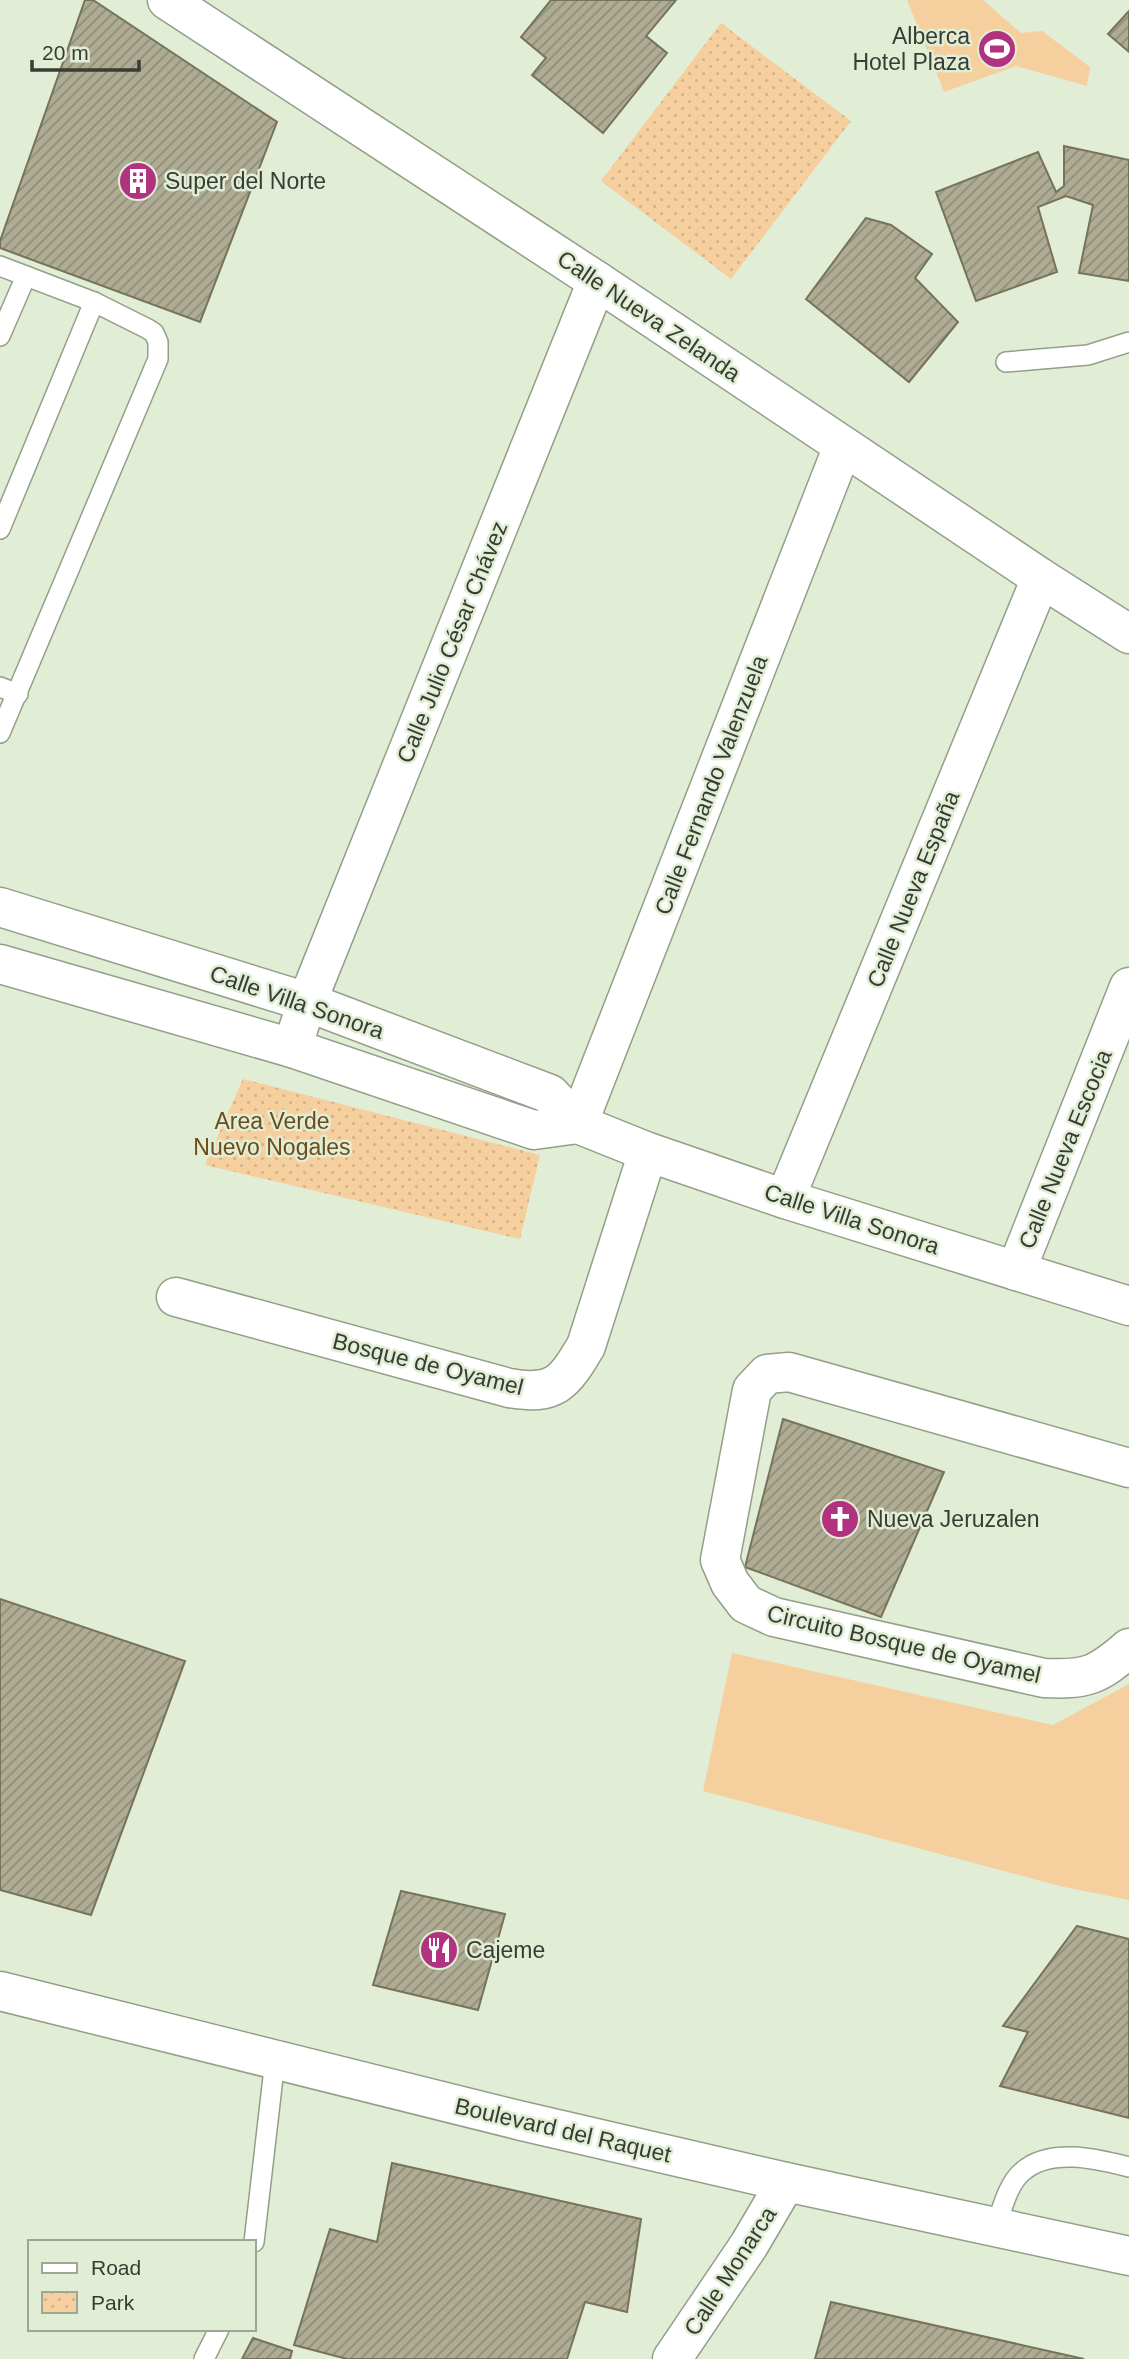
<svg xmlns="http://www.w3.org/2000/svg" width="1129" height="2359" font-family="Arial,sans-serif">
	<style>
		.grass { fill: #f5cf9e }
		.park { fill: url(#park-dots) }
		.building { fill: url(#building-hatch); stroke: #76735b; stroke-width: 2 }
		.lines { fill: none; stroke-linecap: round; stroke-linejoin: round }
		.service-casing { stroke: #939f88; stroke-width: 22 }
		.minor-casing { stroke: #939f88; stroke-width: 41 }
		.tertiary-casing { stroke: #939f88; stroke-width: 41 }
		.service { stroke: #fff; stroke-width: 19 }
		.minor { stroke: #fff; stroke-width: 38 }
		.tertiary { stroke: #fff; stroke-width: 38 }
		.labels { text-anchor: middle; stroke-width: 5; stroke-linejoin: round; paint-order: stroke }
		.poi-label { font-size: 23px; fill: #383d33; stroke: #e1eed5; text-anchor: start }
		.street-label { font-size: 23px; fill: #383d33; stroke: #e1eed5 }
		.park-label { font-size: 23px; fill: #6d4b1a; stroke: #e1eed5 }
	</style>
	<defs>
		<pattern id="park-dots" width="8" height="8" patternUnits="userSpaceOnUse" patternTransform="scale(1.75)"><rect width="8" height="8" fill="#f5cf9e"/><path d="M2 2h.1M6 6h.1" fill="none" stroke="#d3b389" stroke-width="1.8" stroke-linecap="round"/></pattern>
		<pattern id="building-hatch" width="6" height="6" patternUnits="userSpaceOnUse" patternTransform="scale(1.75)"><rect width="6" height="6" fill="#afac93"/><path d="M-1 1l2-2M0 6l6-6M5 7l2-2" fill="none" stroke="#8f8d79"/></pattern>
	</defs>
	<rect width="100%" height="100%" fill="#e1eed5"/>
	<g class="grass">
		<polygon points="907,0 983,0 1021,33 1042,31 1090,67 1087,86 1016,66 944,92"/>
		<polygon points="732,1653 1053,1725 1129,1684 1129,1900 1064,1887 703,1791"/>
	</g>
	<g class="park">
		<polygon points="721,23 851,121 731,279 601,181"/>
		<polygon points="243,1079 540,1155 520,1239 205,1165"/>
	</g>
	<g class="building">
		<polygon points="85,0 93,0 277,122 200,322 0,248 0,241"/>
		<polygon points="551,0 676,0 646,36 667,53 603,133 532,75 546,58 521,37"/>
		<polygon points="1129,11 1129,52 1108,34"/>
		<polygon points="1064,146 1129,160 1129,281 1079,273 1093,205 1066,196 1038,207 1057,272 976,301 936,192 1038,152 1056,192 1064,186"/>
		<polygon points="866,218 891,225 932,254 915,278 958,322 909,382 806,299"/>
		<polygon points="783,1419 944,1472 881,1617 745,1567"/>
		<polygon points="0,1599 185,1661 91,1915 0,1890"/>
		<polygon points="401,1891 505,1914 478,2010 373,1985"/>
		<polygon points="1077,1926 1129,1939 1129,2118 1000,2086 1028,2032 1003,2026"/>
		<polygon points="392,2163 641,2219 627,2312 585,2302 567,2359 347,2359 294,2345 330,2229 377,2242"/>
		<polygon points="831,2302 1084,2359 815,2359"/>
		<polygon points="253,2338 292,2351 290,2359 242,2359"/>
	</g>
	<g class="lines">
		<defs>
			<g id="service">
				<polyline points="0,266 94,302 148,329 154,333 158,342 158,359 0,733"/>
				<polyline points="0,336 26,276"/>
				<polyline points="1006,362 1088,355 1129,342"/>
				<polyline points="0,529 94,302"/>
				<polyline points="0,687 18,694"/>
				<path d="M996 2226C1002 2209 1008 2184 1022 2172 1050 2147 1097 2159 1129 2167"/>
				<polyline points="254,2242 275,2060"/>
				<polyline points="204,2359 219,2329"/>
			</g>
			<g id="minor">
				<polyline points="167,0 597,281 1041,578 1129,634"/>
				<polyline points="0,907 307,1002 550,1094 578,1124 648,1152 785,1199 1129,1306"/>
				<polyline points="0,964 292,1048 534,1130 578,1124"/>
				<polyline points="292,1048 307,1002 597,281"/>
				<polyline points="578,1124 843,446"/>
				<polyline points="785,1199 1041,578"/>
				<polyline points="1016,1271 1129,987"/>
				<path d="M176 1297 509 1388C555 1396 564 1383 586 1346L648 1152"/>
				<path d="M1129 1468 789 1372 767 1374 752 1390 720 1560 730 1583 746 1604 774 1617 1044 1678C1086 1680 1097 1676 1129 1648"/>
				<polyline points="672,2359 749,2245 786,2182"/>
			</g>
			<polyline id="tertiary" points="0,1991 522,2121 786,2182 1129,2256"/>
		</defs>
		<use href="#service" class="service-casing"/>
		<use href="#minor" class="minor-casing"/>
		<use href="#tertiary" class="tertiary-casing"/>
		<use href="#service" class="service"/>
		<use href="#minor" class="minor"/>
		<use href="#tertiary" class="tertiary"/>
	</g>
	<defs>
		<symbol id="stadium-disc" viewBox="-11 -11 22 22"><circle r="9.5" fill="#b1327f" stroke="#e1eed5"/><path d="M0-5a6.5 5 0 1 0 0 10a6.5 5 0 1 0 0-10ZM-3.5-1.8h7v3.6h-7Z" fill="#fff"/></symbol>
		<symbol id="building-disc" viewBox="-11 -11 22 22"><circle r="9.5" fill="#b1327f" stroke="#e1eed5"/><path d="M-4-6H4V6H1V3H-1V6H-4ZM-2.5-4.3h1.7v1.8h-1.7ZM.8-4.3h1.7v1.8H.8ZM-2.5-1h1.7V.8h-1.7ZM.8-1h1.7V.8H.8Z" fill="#fff"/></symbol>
		<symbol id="church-disc" viewBox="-11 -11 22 22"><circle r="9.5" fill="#b1327f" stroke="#e1eed5"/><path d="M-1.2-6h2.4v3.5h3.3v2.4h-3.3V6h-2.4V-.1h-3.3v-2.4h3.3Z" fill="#fff"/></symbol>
		<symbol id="restaurant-disc" viewBox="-11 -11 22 22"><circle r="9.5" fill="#b1327f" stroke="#e1eed5"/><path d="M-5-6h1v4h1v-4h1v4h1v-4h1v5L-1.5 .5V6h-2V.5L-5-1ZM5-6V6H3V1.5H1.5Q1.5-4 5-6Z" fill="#fff"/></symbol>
	</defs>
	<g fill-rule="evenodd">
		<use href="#stadium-disc" x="975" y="27" width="44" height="44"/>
		<use href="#building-disc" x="116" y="159" width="44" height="44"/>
		<use href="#church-disc" x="818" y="1497" width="44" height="44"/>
		<use href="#restaurant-disc" x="417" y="1928" width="44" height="44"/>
	</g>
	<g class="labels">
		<g class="poi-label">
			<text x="970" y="44" text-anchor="end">Alberca<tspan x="970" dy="26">Hotel Plaza</tspan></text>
			<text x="165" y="189">Super del Norte</text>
			<text x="867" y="1527">Nueva Jeruzalen</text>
			<text x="466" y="1958">Cajeme</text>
		</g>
		<g class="street-label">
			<text transform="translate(649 316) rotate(34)" y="8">Calle Nueva Zelanda</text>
			<text transform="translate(452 642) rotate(-68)" y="8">Calle Julio César Chávez</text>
			<text transform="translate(711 785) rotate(-69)" y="8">Calle Fernando Valenzuela</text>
			<text transform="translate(913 889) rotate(-68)" y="8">Calle Nueva España</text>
			<text transform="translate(297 1002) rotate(19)" y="8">Calle Villa Sonora</text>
			<text transform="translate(1065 1149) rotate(-68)" y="8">Calle Nueva Escocia</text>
			<text transform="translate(852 1219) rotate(18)" y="8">Calle Villa Sonora</text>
			<text transform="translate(428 1364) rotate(14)" y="8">Bosque de Oyamel</text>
			<text transform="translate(904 1644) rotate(13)" y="8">Circuito Bosque de Oyamel</text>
			<text transform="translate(563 2130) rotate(13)" y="8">Boulevard del Raquet</text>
			<text transform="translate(730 2271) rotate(-57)" y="8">Calle Monarca</text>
		</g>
		<g class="park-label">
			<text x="272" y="1129">Area Verde<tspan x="272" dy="26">Nuevo Nogales</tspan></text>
		</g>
	</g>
	<rect x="28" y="2240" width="228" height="91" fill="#e1eed5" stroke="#9da794" stroke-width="2"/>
	<rect x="42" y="2263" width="35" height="10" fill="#ffffff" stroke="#9da794" stroke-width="2"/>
	<text x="91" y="2275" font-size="21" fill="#383d33">Road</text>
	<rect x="42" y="2292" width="35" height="21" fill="url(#park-dots)" stroke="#9da794" stroke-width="2"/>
	<text x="91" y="2310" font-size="21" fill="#383d33">Park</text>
	<path d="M32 60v10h107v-10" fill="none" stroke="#383d33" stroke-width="3.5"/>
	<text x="42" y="60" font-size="21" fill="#383d33" stroke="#e1eed5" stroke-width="5" paint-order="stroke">20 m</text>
</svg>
